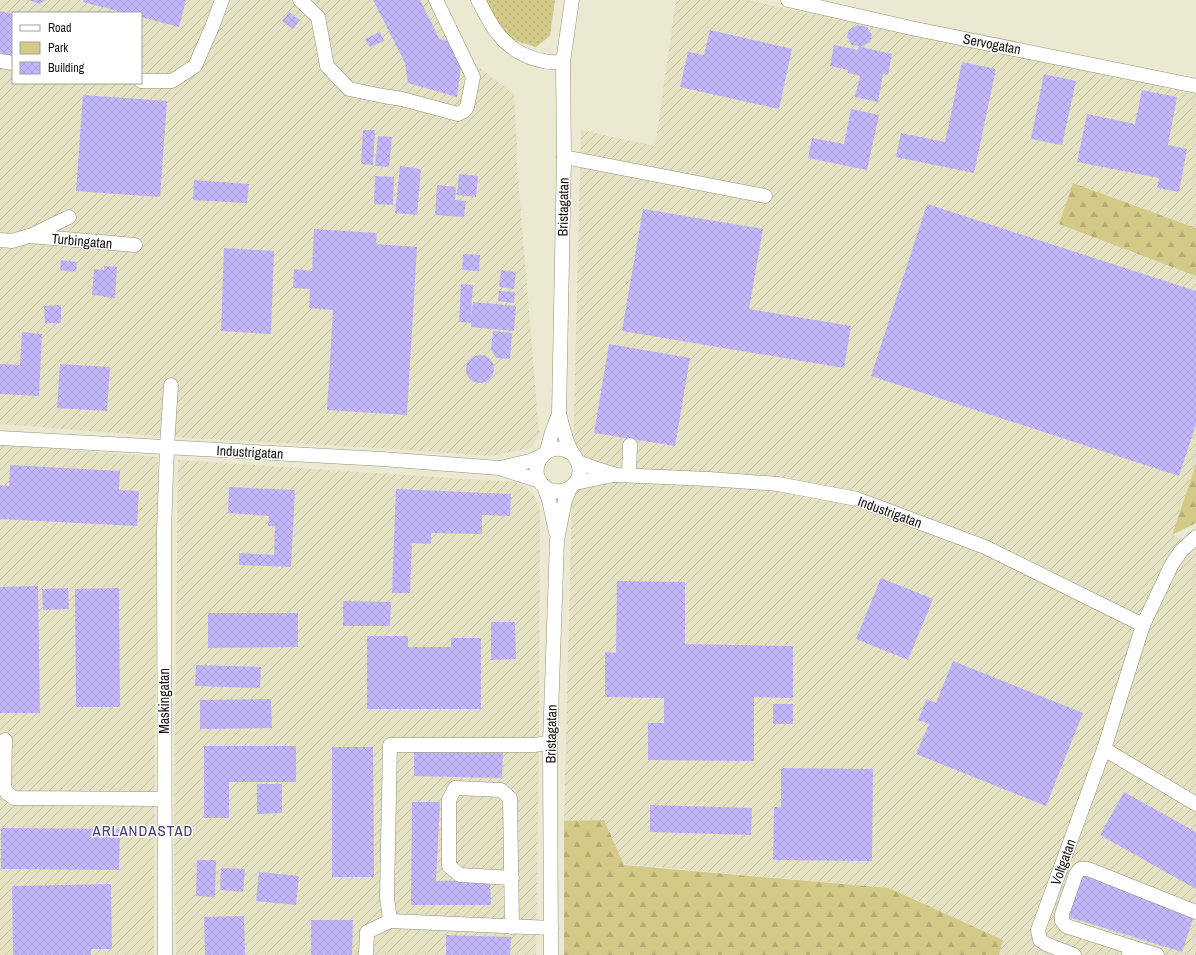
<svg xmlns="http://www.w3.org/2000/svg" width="1196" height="955" font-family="'Archivo Narrow',sans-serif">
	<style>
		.industrial { fill: url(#industrial-furrows); fill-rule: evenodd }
		.green { fill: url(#green-dots) }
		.forest { fill: url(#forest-firs) }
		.building { fill: url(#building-cross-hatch) }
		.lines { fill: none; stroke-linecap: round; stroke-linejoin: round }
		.minor-casing { stroke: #94917d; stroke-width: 15 }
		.minor { stroke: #fff; stroke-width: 14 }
		.labels { text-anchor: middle; stroke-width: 3; stroke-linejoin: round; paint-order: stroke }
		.street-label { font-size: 14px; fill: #15140c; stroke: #fff }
		.neighbourhood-label { font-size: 15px; letter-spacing: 1px; fill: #473976; stroke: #fff }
	</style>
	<defs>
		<pattern id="industrial-furrows" width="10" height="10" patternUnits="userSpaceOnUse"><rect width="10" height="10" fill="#e5e1c3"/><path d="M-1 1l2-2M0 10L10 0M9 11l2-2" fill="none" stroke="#c4c0a6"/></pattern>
		<pattern id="green-dots" width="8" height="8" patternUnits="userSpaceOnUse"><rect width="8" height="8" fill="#d4ca87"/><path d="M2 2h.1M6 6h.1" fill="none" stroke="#b5ad73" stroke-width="1.8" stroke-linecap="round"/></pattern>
		<pattern id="forest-firs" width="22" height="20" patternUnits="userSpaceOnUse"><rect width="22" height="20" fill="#d4ca87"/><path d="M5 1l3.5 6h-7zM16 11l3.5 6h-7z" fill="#b5ad73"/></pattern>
		<pattern id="building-cross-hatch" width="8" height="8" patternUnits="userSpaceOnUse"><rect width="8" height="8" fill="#c2b7fb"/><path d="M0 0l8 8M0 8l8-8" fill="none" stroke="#a69cd6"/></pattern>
	</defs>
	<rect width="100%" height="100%" fill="#ece9d3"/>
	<g class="industrial">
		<path d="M0 0H442L456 28 477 66 514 94 517 146 516 152 539 433 531 448 491 456 378 448 168 437 0 424ZM13 13H141V83H13Z"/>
		<polygon points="676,0 747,0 1196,94 1196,228 1074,183 1059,223 1196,276 1196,464 1172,534 1196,549 1196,955 999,955 1003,940 889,888 624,864 604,820 564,821 581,130 655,146"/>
		<polygon points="0,444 158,457 155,729 154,955 0,955"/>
		<polygon points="178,460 514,482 527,488 535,497 540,511 539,738 536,955 176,955 174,818"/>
	</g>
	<polygon class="green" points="483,0 555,0 550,36 536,47 513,40 490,16"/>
	<g class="forest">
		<polygon points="1073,183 1196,228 1196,276 1059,224"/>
		<polygon points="1196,464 1196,523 1172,535"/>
		<polygon points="604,820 624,865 889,888 1003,940 999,955 564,955 564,821"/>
	</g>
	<g class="building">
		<polygon points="29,0 45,0 40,4"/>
		<polygon points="83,0 186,0 179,27 141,17 141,13 125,13 83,2"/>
		<polygon points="373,0 420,0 440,40 451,39 461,66 457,97 408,83 405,63"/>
		<polygon points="0,11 13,14 13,56 0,53"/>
		<polygon points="289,12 300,20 293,29 282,21"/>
		<polygon points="857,25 867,27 872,35 870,42 861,47 892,54 888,75 883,74 878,102 855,97 860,76 848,73 848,70 830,66 834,45 858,50 859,46 852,45 847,37 849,30"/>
		<polygon points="710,30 792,49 779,109 680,87 688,52 704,55"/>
		<polygon points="380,32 384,41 370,47 365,39"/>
		<polygon points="962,62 996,69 974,173 896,157 901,133 945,142"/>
		<polygon points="1044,74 1076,81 1062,145 1031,139"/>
		<polygon points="1142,90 1177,97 1168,145 1187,149 1179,192 1157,188 1159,178 1077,162 1087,114 1135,124"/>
		<polygon points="83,95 167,101 160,197 76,191"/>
		<polygon points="851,109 879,115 867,170 808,158 812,138 844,144"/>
		<polygon points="363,130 375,130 373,165 361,164"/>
		<polygon points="378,136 392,137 389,167 375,166"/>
		<polygon points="400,166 421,169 417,215 395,213"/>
		<polygon points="459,174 478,176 476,197 457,195"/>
		<polygon points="375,176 394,177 393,205 374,204"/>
		<polygon points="194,180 249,184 247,203 193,200"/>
		<polygon points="437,185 456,187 455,200 466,201 464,217 435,215"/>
		<polygon points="927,204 1196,291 1196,424 1179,476 871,376"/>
		<polygon points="643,209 763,229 749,309 851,326 844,368 622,331"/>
		<polygon points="314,229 377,233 376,244 417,247 407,415 327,410 333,310 309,308 310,289 293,288 294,269 312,271"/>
		<polygon points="224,248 274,251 271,334 221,331"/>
		<polygon points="463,254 480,255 479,271 462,270"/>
		<polygon points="61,260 77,262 76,272 60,270"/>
		<polygon points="104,266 117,267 115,298 104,297 104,296 92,295 94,269 104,270"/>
		<polygon points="501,270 516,272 514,289 499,287"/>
		<polygon points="461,284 473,285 471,316 473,302 516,306 514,331 471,327 471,323 459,322"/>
		<polygon points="499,291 515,292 514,303 498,301"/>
		<polygon points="61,305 61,323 45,323 44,306"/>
		<polygon points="493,331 512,333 510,359 496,358 491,349"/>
		<polygon points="22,332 42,334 39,396 0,394 0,364 20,365"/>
		<polygon points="609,344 690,358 675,446 594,433"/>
		<circle cx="480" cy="369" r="14"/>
		<polygon points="60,364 110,367 107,411 57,408"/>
		<polygon points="10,465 120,471 119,490 139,491 137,526 0,519 0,485 9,486"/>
		<polygon points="229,487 295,490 291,567 239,565 239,553 274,555 275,526 268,526 269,516 228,513"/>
		<polygon points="396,489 511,494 510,516 482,515 482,534 431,533 431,544 412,543 410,593 392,593"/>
		<polygon points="881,578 933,599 908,660 856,639"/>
		<polygon points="617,581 685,582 685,644 793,646 793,698 754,697 754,761 648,760 648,723 664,723 664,698 605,697 605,652 616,653"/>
		<polygon points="38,586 40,713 0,713 0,587"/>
		<polygon points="68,588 69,609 43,610 42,589"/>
		<polygon points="119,588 120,707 76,707 75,589"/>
		<polygon points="343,601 391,602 390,626 343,626"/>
		<polygon points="208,613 298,613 298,647 208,648"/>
		<polygon points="491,622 515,622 516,659 491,660"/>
		<polygon points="367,636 408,636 408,647 451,647 451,638 481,638 481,709 367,709"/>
		<polygon points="953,661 1083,713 1046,806 916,754 929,724 918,720 927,699 936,703"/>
		<polygon points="196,665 261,667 260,688 195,686"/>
		<polygon points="271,699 272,728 200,729 200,700"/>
		<rect x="773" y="704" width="20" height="20"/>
		<polygon points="204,746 296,746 296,782 229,782 229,818 204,818"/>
		<polygon points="332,747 373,747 374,877 332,877"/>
		<polygon points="414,752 503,753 502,778 414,776"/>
		<polygon points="781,768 873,769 872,861 773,860 774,807 781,807"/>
		<polygon points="257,784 282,784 282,813 257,814"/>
		<polygon points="1124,792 1196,832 1196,889 1100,835"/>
		<polygon points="412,802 440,802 436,881 490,880 491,905 411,905"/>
		<polygon points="650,805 752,808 751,835 650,832"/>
		<polygon points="1,828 120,829 119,870 1,869"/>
		<polygon points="197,860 216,860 215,897 196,896"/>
		<polygon points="221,868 245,869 243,892 220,890"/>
		<polygon points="259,872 299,876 296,905 256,901"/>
		<polygon points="1083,872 1194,916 1182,952 1066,916"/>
		<polygon points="111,884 112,949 91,949 91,955 13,955 12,886"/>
		<polygon points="244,916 245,955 205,955 204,917"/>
		<polygon points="311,920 353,920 352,955 311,955"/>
		<polygon points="446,935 511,937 510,955 446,955"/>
	</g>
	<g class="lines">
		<defs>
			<g id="minor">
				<polyline points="300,0 318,17 327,66 349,89 383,96 402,99 458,114 464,111 467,107 473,77 436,0"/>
				<path d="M478 0C485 12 490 25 499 35 510 49 527 58 544 61 550 63 557 62 563 62"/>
				<polyline points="788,0 911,28 1196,86"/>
				<polyline points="0,61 13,63"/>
				<polyline points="141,81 172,81 195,66 212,27 222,0"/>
				<polyline points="564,157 765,196"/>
				<polyline points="30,236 69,217"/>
				<polyline points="0,240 12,241 29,236 135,245"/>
				<path d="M559 414C562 424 564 434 568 444 572 456 584 464 578 478 576 483 573 486 568 489 562 492 556 492 550 490 521 478 544 432 574 455"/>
				<polyline points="0,438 382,459 499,468 540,481"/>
				<polyline points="547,451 552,432 559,414 564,157 563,62 572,0"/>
				<polyline points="578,462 597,469 616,475 709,479 778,484 857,499 985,547 1143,625"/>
				<polyline points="500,468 530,461 541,456"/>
				<polyline points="629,475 630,445"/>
				<polyline points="575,483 614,475"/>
				<polyline points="544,486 549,500 556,532"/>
				<polyline points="5,740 4,787 7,793 14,798 164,799"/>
				<polyline points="1104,749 1196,804"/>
				<polyline points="512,878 460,875 449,866 449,800 455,788 501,790 510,798 512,927"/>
				<polyline points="390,921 551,928"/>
				<polyline points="1131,947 1157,955"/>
				<polyline points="165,955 164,531 167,447 171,385"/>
				<polyline points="366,955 367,932 390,921 387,897 390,745 534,745 550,743"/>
				<polyline points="551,955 550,743 557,540 565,500 570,488"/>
				<polyline points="1074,955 1046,944 1040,940 1038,930 1104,749 1143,625 1172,564 1181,551 1196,537"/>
				<polyline points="1129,955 1131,947 1066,926 1062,921 1062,914 1076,874 1080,869 1088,869 1196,912"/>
			</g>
		</defs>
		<use href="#minor" class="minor-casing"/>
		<use href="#minor" class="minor"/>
	</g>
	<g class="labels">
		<g class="street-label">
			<text transform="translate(992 44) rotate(11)" y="5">Servogatan</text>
			<text transform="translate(563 207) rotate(-89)" y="5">Bristagatan</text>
			<text transform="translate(82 241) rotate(5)" y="5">Turbingatan</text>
			<text transform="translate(250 452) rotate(3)" y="5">Industrigatan</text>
			<text transform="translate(890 512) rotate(20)" y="5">Industrigatan</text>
			<text transform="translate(164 701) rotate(-90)" y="5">Maskingatan</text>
			<text transform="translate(551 734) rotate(-89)" y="5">Bristagatan</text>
			<text transform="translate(1063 862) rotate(-70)" y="5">Voltgatan</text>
		</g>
		<g class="neighbourhood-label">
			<text x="143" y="836">ARLANDASTAD</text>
		</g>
	</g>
	<rect x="12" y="12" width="130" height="72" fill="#ffffff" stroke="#a1a19e"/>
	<rect x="20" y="25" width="20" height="6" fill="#ffffff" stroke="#a1a19e"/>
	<text x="48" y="32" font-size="12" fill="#15140c">Road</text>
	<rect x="20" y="42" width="20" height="12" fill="#d4ca87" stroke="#a1a19e"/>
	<text x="48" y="52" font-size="12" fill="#15140c">Park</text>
	<rect x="20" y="62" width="20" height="12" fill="url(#building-cross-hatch)" stroke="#a1a19e"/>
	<text x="48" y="72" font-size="12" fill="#15140c">Building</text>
</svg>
